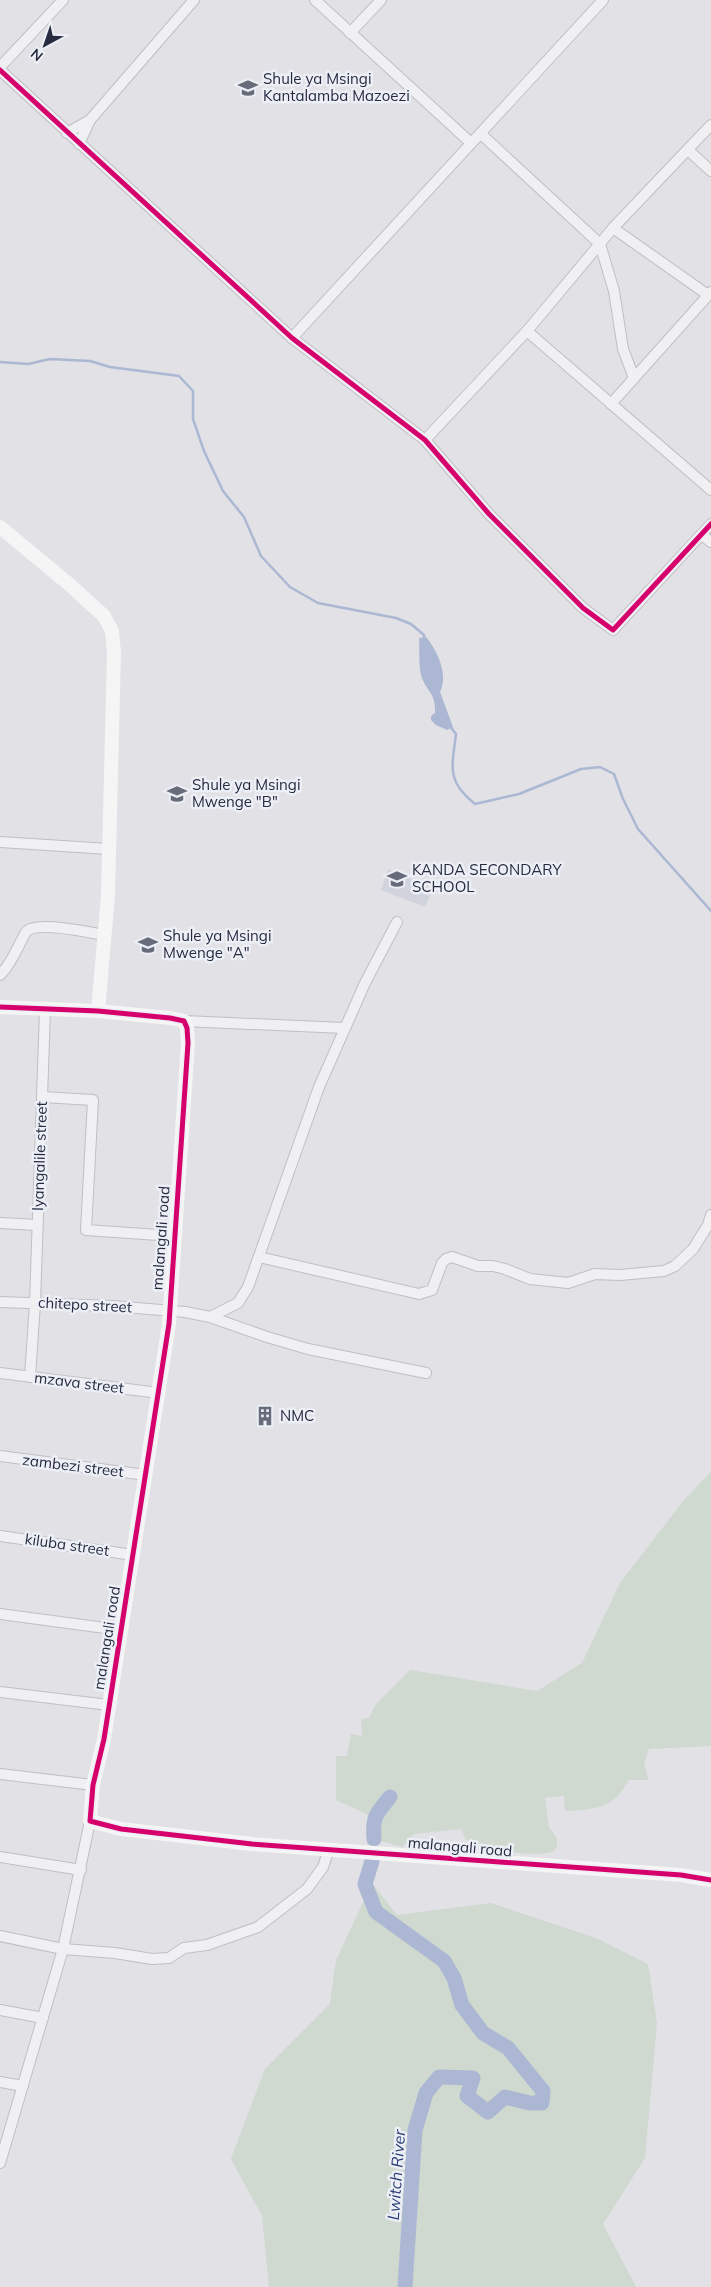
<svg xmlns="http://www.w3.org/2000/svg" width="711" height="2287" font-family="Mulish,sans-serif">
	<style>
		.built { fill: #d2d4dd }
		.green { fill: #cfd9d0 }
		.water { fill: #acb8d3 }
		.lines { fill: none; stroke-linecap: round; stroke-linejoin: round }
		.stream { stroke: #acb8d3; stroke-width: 2.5 }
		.river { stroke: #acb8d3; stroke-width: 15 }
		.street-casing { stroke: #bfbfc4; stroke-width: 12 }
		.street { stroke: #f0f0f3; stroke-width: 10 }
		.secondary { stroke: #f5f5f6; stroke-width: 14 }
		.cycleway-casing { stroke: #edeff6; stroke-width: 8 }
		.cycleway { stroke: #d6006c; stroke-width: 5 }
		.labels { text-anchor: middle; stroke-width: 5; stroke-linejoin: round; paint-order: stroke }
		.poi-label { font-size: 15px; fill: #262b40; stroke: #edeff6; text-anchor: start }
		.street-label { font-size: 15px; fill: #262b40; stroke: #edeff6 }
		.water-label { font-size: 16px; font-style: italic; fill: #2d4177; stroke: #edeff6 }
	</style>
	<rect width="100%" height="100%" fill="#e1e1e6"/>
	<polygon class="built" points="388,869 433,889 425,907 381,890"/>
	<g class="green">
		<path d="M711 1472V1746L649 1749 644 1764 649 1780H629C613 1809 596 1809 565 1811L564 1796 545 1798 549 1827 557 1838V1847L553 1852C525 1858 493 1849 466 1840L461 1829 414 1834 402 1847 374 1839 367 1814 336 1800V1756H347L351 1734 362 1736 361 1719 369 1718 376 1704 410 1670 537 1691 582 1663 620 1583 684 1500Z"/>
		<polygon points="372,1883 397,1915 491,1903 596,1938 648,1964 657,2023 645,2158 603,2224 636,2287 269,2287 262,2216 231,2159 265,2069 330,2004 336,1960"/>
	</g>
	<path class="water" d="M426 637C437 650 449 675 440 692L453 727 447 730 436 725 431 720V716L435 713C436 694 428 693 422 678 418 667 420 650 419 638Z"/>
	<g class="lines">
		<g class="stream">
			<polyline points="0,362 28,364 50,359 90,361 110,367 179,376 193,391 193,419 204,451 223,491 244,517 261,556 290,587 318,603 396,618 411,624 424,635 424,640"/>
			<path d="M449 725 456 734C452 767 446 781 475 804L519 794 581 769 600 767 614 774 623 799 638 829 711 911"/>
		</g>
		<g class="river">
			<path d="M374 1839C372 1817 376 1814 390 1797"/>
			<polyline points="372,1861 365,1884 376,1912 444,1961 454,1978 462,2005 483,2033 508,2048 543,2091 542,2103 530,2103 505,2097 488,2112 467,2096 473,2078 439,2077 426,2093 415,2130 405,2287"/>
		</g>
		<defs>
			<g id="street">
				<polyline points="315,0 471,143"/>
				<polyline points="350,33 381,0"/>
				<polyline points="0,67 63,0"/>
				<polyline points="0,70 292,338 425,440 489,514 583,608 613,630 711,524"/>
				<polyline points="67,133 90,120 194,0"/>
				<polyline points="481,134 600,244 614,291 623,349 634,378"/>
				<polyline points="79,144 90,120"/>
				<polyline points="688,150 711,171"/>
				<polyline points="613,228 708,295"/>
				<polyline points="527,331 711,490"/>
				<polyline points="292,338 603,0"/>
				<polyline points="611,404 711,292"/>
				<polyline points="425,440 527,331 613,228 711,125"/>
				<polyline points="702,535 711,542"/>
				<polyline points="0,842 109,849"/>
				<path d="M0 975C13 962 17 947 26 932 35 920 90 933 105 935"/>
				<polyline points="184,1021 344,1028"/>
				<polyline points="42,1097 93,1100 86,1230 173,1236"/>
				<polyline points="0,1223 37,1225"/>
				<polyline points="259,1257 419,1294 432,1290 442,1263 446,1259 452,1257 478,1266 493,1266 505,1269 530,1279 568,1283 595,1274 620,1275 664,1271 675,1266 693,1249 708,1225 711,1215"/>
				<polyline points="0,1302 113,1306 185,1312 210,1317 267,1337 308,1349 426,1373"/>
				<polyline points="210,1317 238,1303 248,1287 319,1087 365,983 397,922"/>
				<polyline points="0,1373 159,1393"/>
				<polyline points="30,1377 35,1303 45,1010"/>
				<polyline points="0,1456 146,1475"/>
				<polyline points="0,1536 133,1555"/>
				<polyline points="0,1614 120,1630"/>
				<polyline points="0,1692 109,1705"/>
				<polyline points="0,1774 93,1785"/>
				<polyline points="0,1857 81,1870"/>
				<polyline points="0,1936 63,1949 115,1953 152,1959 169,1958 184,1948 207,1945 258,1927 307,1889 323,1867 329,1849"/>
				<polyline points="0,2010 43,2018"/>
				<polyline points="0,2082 23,2086"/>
				<polyline points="0,2163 63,1949 90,1821"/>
			</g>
		</defs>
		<use href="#street" class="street-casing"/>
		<use href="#street" class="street"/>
		<g class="secondary">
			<polyline points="0,527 70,585 104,616 112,631 114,652 108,895 98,1011"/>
			<polyline points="0,1007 98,1011 170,1018 184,1021 187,1028 188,1043 169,1324 104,1739 93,1785 90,1821 121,1829 252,1844 681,1875 711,1880"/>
		</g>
		<defs>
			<g id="cycleway">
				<polyline points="0,70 292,338 425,440 489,514 583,608 613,630 711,524"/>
				<polyline points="0,1007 98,1011 170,1018 184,1021 187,1028 188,1043 169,1324 104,1739 93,1785 90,1821 121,1829 252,1844 681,1875 711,1880"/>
			</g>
		</defs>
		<use href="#cycleway" class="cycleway-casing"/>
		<use href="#cycleway" class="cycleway"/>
	</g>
	<defs>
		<symbol id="school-bare" viewBox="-9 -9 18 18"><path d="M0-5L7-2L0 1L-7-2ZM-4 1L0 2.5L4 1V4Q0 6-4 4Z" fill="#676b7a" stroke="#edeff6" stroke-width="2.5" paint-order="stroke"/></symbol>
		<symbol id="building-bare" viewBox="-9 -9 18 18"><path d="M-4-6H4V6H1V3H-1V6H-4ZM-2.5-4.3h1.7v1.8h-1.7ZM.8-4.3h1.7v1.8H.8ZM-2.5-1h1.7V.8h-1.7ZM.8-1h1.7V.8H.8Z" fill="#676b7a" stroke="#edeff6" stroke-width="2.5" paint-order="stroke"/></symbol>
	</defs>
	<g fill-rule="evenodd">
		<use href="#school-bare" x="234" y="74" width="28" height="28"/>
		<use href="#school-bare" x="163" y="780" width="28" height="28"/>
		<use href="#school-bare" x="383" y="865" width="28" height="28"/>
		<use href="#school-bare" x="134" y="931" width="28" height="28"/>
		<use href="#building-bare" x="251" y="1402" width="28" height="28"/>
	</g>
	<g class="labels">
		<g class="poi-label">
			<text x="263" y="84">Shule ya Msingi<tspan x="263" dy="17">Kantalamba Mazoezi</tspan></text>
			<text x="192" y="790">Shule ya Msingi<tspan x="192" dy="17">Mwenge "B"</tspan></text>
			<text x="412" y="875">KANDA SECONDARY<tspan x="412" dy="17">SCHOOL</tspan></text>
			<text x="163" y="941">Shule ya Msingi<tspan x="163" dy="17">Mwenge "A"</tspan></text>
			<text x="280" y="1421">NMC</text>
		</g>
		<g class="street-label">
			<text transform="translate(40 1156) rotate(-88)" y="5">lyangalile street</text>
			<text transform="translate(161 1238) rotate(-86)" y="5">malangali road</text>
			<text transform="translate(85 1305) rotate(3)" y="5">chitepo street</text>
			<text transform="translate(79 1383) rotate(7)" y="5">mzava street</text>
			<text transform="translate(73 1466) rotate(7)" y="5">zambezi street</text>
			<text transform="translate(67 1545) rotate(8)" y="5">kiluba street</text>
			<text transform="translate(107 1638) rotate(-81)" y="5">malangali road</text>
			<text transform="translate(460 1847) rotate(5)" y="5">malangali road</text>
		</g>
		<g class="water-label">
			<text transform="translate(396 2175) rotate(-86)" y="6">Lwitch River</text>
		</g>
	</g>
	<g transform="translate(45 45) rotate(220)" stroke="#edeff6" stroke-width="4" paint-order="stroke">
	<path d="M0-4L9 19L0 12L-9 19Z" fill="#262b40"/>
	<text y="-8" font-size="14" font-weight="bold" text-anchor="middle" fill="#262b40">N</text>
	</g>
</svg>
